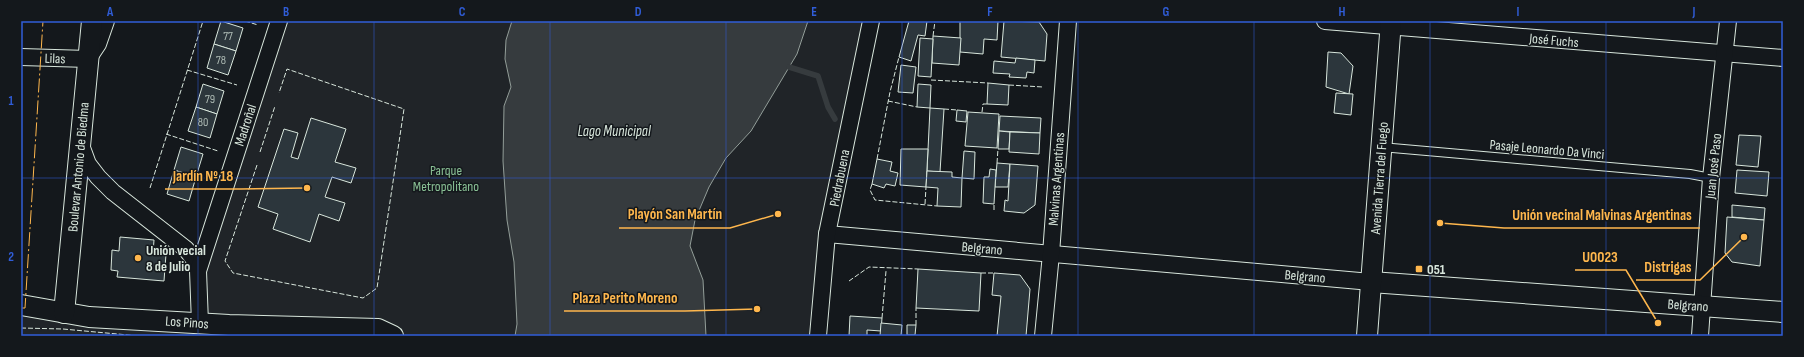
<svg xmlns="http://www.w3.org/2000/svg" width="1804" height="357" font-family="'Sofia Sans Condensed',sans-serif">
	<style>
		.green { fill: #202428; stroke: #939e99 }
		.water { fill: #363b3e; stroke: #939e99 }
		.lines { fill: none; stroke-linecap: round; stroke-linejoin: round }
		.stream { stroke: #363b3e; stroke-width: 5.5 }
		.building { fill: #2c363c; stroke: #d8e6dc }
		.service-casing { stroke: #d8e6dc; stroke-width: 10 }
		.minor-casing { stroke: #d8e6dc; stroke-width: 18 }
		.tertiary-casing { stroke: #d8e6dc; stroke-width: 22 }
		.service { stroke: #14181c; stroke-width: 8 }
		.minor { stroke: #14181c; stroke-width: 16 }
		.tertiary { stroke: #14181c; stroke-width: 20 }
		.fence { stroke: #d8e6dc; stroke-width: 1; stroke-dasharray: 5 2; stroke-linecap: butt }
		.power { stroke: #ffb74d; stroke-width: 1; stroke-dasharray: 14 3 2 3; stroke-linecap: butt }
		.grid { fill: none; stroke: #305dd8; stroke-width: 1; stroke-opacity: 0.55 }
		.poi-dot { fill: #ffb74d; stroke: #14181c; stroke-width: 1.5 }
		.labels { text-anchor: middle; stroke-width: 3; stroke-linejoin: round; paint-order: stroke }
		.number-label { font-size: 12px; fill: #adbab4 }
		.street-label { font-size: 14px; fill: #d8e6dc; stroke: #14181c }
		.park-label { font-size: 14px; fill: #8ac095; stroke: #14181c }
		.poi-label { font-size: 14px; font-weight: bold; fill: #d8e6dc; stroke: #14181c; text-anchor: start }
		.water-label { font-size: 15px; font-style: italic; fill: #d8e6dc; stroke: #14181c }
		.leader { fill: none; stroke: #ffb74d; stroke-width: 1.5 }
		.callout-dot { fill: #ffb74d; stroke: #14181c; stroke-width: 1.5 }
		.callout-label { font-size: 15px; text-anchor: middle; font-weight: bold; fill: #ffb74d; stroke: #14181c; stroke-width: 3; stroke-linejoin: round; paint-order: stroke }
		.neatline { fill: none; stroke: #305dd8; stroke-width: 1.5 }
		.grid-label { font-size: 13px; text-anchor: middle; font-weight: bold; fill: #305dd8 }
	</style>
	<rect width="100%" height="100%" fill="#14181c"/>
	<polygon class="green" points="279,21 871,21 818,336 21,336 21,305 200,323 198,271"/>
	<polygon class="water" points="512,21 808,21 797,54 751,131 726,158 709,187 695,220 690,246 703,280 706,336 515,336 517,324 514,262 507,220 503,161 504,106 511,87 505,59 506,40"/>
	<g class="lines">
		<polyline class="stream" points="789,67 818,76 828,107 835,119"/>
	</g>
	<g class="building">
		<polygon points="221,21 243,28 236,51 214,44"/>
		<polygon points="909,21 927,21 925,36 918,35 911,61 899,57"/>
		<polygon points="960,21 998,21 997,40 984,39 983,54 960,52"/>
		<polygon points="1004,21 1039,22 1047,34 1045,61 1001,57"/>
		<polygon points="933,36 961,38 959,65 932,63"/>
		<polygon points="920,38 933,39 931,77 918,76"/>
		<polygon points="214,44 236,51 228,75 207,68"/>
		<polygon points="1328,52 1341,53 1353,66 1349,94 1326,87"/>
		<polygon points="1016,58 1035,60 1034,73 1027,72 1026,78 1009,77 1010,74 993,73 994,61 1015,63"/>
		<polygon points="901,65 916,67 913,93 898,92"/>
		<polygon points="988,83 1009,85 1008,105 987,104"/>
		<polygon points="203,84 224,91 217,114 196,107"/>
		<polygon points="918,84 931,85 930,108 917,107"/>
		<polygon points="1336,93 1353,94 1351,115 1334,113"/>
		<polygon points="196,107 217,114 210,138 188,131"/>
		<polygon points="930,108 944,109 940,172 927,171"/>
		<polygon points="957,110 967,111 966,122 956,121"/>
		<polygon points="968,112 999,114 997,148 965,146"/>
		<polygon points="1000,116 1041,118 1040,133 999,131"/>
		<polygon points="311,118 346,129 335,162 356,168 351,183 332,177 325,197 345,203 339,221 319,214 310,242 273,229 278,214 258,207 284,129 298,133 291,157 298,159"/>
		<polygon points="999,131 1010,132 1009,149 998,149"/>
		<polygon points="1010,132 1040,133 1039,154 1009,152"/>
		<polygon points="1739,135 1761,136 1758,167 1736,165"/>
		<polygon points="181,147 203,154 196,177 174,170"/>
		<polygon points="901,149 928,149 926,187 900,185"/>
		<polygon points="964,151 975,152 974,179 962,178"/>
		<polygon points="877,159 892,162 890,171 898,173 895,186 886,184 884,188 872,184"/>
		<polygon points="997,163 1010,164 1008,187 995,187"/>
		<polygon points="1010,164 1038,166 1035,205 1024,213 1004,211 1005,200 1008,201"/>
		<polygon points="990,169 996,170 994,204 983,203 984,177 989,177"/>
		<polygon points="174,170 196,177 189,201 167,194"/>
		<polygon points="1737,170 1769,172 1767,196 1735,193"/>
		<polygon points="927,171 952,172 952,177 962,178 961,207 937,206 938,188 926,187"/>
		<polygon points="1732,205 1765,208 1764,220 1732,217"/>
		<polygon points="1727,217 1764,220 1760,266 1732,262 1725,253"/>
		<polygon points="120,237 154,240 153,253 166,254 164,281 117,277 118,271 111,270 112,250 119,251"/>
		<polygon points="918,269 981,273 979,311 916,308"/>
		<polygon points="994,273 1020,275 1030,289 1026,336 997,336 1001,296 992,295"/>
		<polygon points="850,316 882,318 881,331 867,330 867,336 849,336"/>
		<polygon points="881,323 902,325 901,336 880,336"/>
		<polygon points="907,325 916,325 915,335 907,335"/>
	</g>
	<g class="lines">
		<defs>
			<polyline id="service" points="1381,147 1690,174 1711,178"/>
			<g id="minor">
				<polyline points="1325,21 1783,58"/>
				<polyline points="21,57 88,59 98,44 106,21"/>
				<polyline points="81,145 88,164 98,177 113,192 186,249 199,266"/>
				<polyline points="827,234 1371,282"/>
				<polyline points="200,323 198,271 279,21"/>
				<polyline points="818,336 827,234 871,21"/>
				<polyline points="1043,336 1051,254 1068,21"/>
				<polyline points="1700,336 1711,178 1728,21"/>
			</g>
			<g id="tertiary">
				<polyline points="1371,282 1783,312"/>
				<polyline points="21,305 89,317 229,325 378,329 393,336"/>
				<polyline points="64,313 92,21"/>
				<polyline points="1367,336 1391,21"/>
			</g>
		</defs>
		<use href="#service" class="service-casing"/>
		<use href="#minor" class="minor-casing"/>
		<use href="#tertiary" class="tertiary-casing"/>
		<use href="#service" class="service"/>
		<use href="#minor" class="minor"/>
		<use href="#tertiary" class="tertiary"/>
		<g class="fence">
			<polyline points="245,21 258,25"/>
			<polyline points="933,36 935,21"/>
			<polyline points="187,70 237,85"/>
			<polyline points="931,80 988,83"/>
			<polyline points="1009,85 1043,87"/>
			<polyline points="888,101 917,107"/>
			<polyline points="944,109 957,110"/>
			<polyline points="982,112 983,104 987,104"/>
			<polyline points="166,134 218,151"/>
			<polyline points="260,152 275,106"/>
			<polyline points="877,159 890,92 899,57"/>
			<polyline points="997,163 998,149"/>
			<polyline points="257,165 225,261 233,273 363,298 377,288 404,109 287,69 279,93"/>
			<polyline points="872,184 870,190 875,200 937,206"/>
			<polyline points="150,188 203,21"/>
			<polyline points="925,204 926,187"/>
			<polyline points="994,210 994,204"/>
			<polyline points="981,273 994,273"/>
			<polyline points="849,281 869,267 918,269"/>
			<polyline points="882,318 886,271"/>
			<polyline points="916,325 916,308"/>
			<polyline points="21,328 63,329 139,336"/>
			<polyline points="915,336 927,336"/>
		</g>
		<polyline class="power" points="21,308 25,308 43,21"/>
	</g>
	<path class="grid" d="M198 21V336M374 21V336M550 21V336M726 21V336M902 21V336M1078 21V336M1254 21V336M1430 21V336M1606 21V336M21 178H1783"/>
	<g class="poi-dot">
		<circle cx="138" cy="258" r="4"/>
		<rect x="1415" y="265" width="8" height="8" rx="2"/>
	</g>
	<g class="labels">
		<g class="number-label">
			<text x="228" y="40">77</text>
			<text x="221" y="64">78</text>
			<text x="210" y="103">79</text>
			<text x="203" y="126">80</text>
		</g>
		<g class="street-label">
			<text transform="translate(1554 40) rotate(5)" y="5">José Fuchs</text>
			<text transform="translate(55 58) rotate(2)" y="5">Lilas</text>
			<text transform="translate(245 125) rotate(-72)" y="5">Madroñal</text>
			<text transform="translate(1547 149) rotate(5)" y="5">Pasaje Leonardo Da Vinci</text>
			<text transform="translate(1713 166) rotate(-84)" y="5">Juan José Paso</text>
			<text transform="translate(78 167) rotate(-85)" y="5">Boulevar Antonio de Biedma</text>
			<text transform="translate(839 178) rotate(-79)" y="5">Piedrabuena</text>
			<text transform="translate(1379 178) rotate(-86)" y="5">Avenida Tierra del Fuego</text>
			<text transform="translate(1056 179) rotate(-86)" y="5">Malvinas Argentinas</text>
			<text transform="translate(982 248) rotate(5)" y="5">Belgrano</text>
			<text transform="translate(1305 276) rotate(5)" y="5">Belgrano</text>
			<text transform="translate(1688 305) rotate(4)" y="5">Belgrano</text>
			<text transform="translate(187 322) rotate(4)" y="5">Los Pinos</text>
		</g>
		<g class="park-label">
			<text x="446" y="175">Parque<tspan x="446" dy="16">Metropolitano</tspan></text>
		</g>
		<g class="poi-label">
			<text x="146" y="255">Unión vecial<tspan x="146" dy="16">8 de Julio</tspan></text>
			<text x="1427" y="274">051</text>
		</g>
		<g class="water-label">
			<text x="614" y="136">Lago Municipal</text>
		</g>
	</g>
	<path class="leader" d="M307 188L241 189H165M778 214L730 228H619M1440 223L1504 228H1700M1658 323L1626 270H1575M1744 237L1700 280H1636M757 309L685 311H564"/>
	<g class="callout-dot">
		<circle cx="307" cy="188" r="4"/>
		<circle cx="778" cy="214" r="4"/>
		<circle cx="1440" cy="223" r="4"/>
		<circle cx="1658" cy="323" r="4"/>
		<circle cx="1744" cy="237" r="4"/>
		<circle cx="757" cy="309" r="4"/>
	</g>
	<g class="callout-label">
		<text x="203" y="181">Jardín Nº 18</text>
		<text x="675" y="219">Playón San Martín</text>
		<text x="1602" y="220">Unión vecinal Malvinas Argentinas</text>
		<text x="1600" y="262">U0023</text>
		<text x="1668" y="272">Distrigas</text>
		<text x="625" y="303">Plaza Perito Moreno</text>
	</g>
	<rect width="1804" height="357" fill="none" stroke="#14181c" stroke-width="44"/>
	<rect x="22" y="22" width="1760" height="313" class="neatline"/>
	<g class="grid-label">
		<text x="110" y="16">A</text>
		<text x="286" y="16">B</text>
		<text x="462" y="16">C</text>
		<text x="638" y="16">D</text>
		<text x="814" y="16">E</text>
		<text x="990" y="16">F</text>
		<text x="1166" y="16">G</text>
		<text x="1342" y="16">H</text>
		<text x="1518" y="16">I</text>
		<text x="1694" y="16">J</text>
		<text x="11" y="105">1</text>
		<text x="11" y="261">2</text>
	</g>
</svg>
